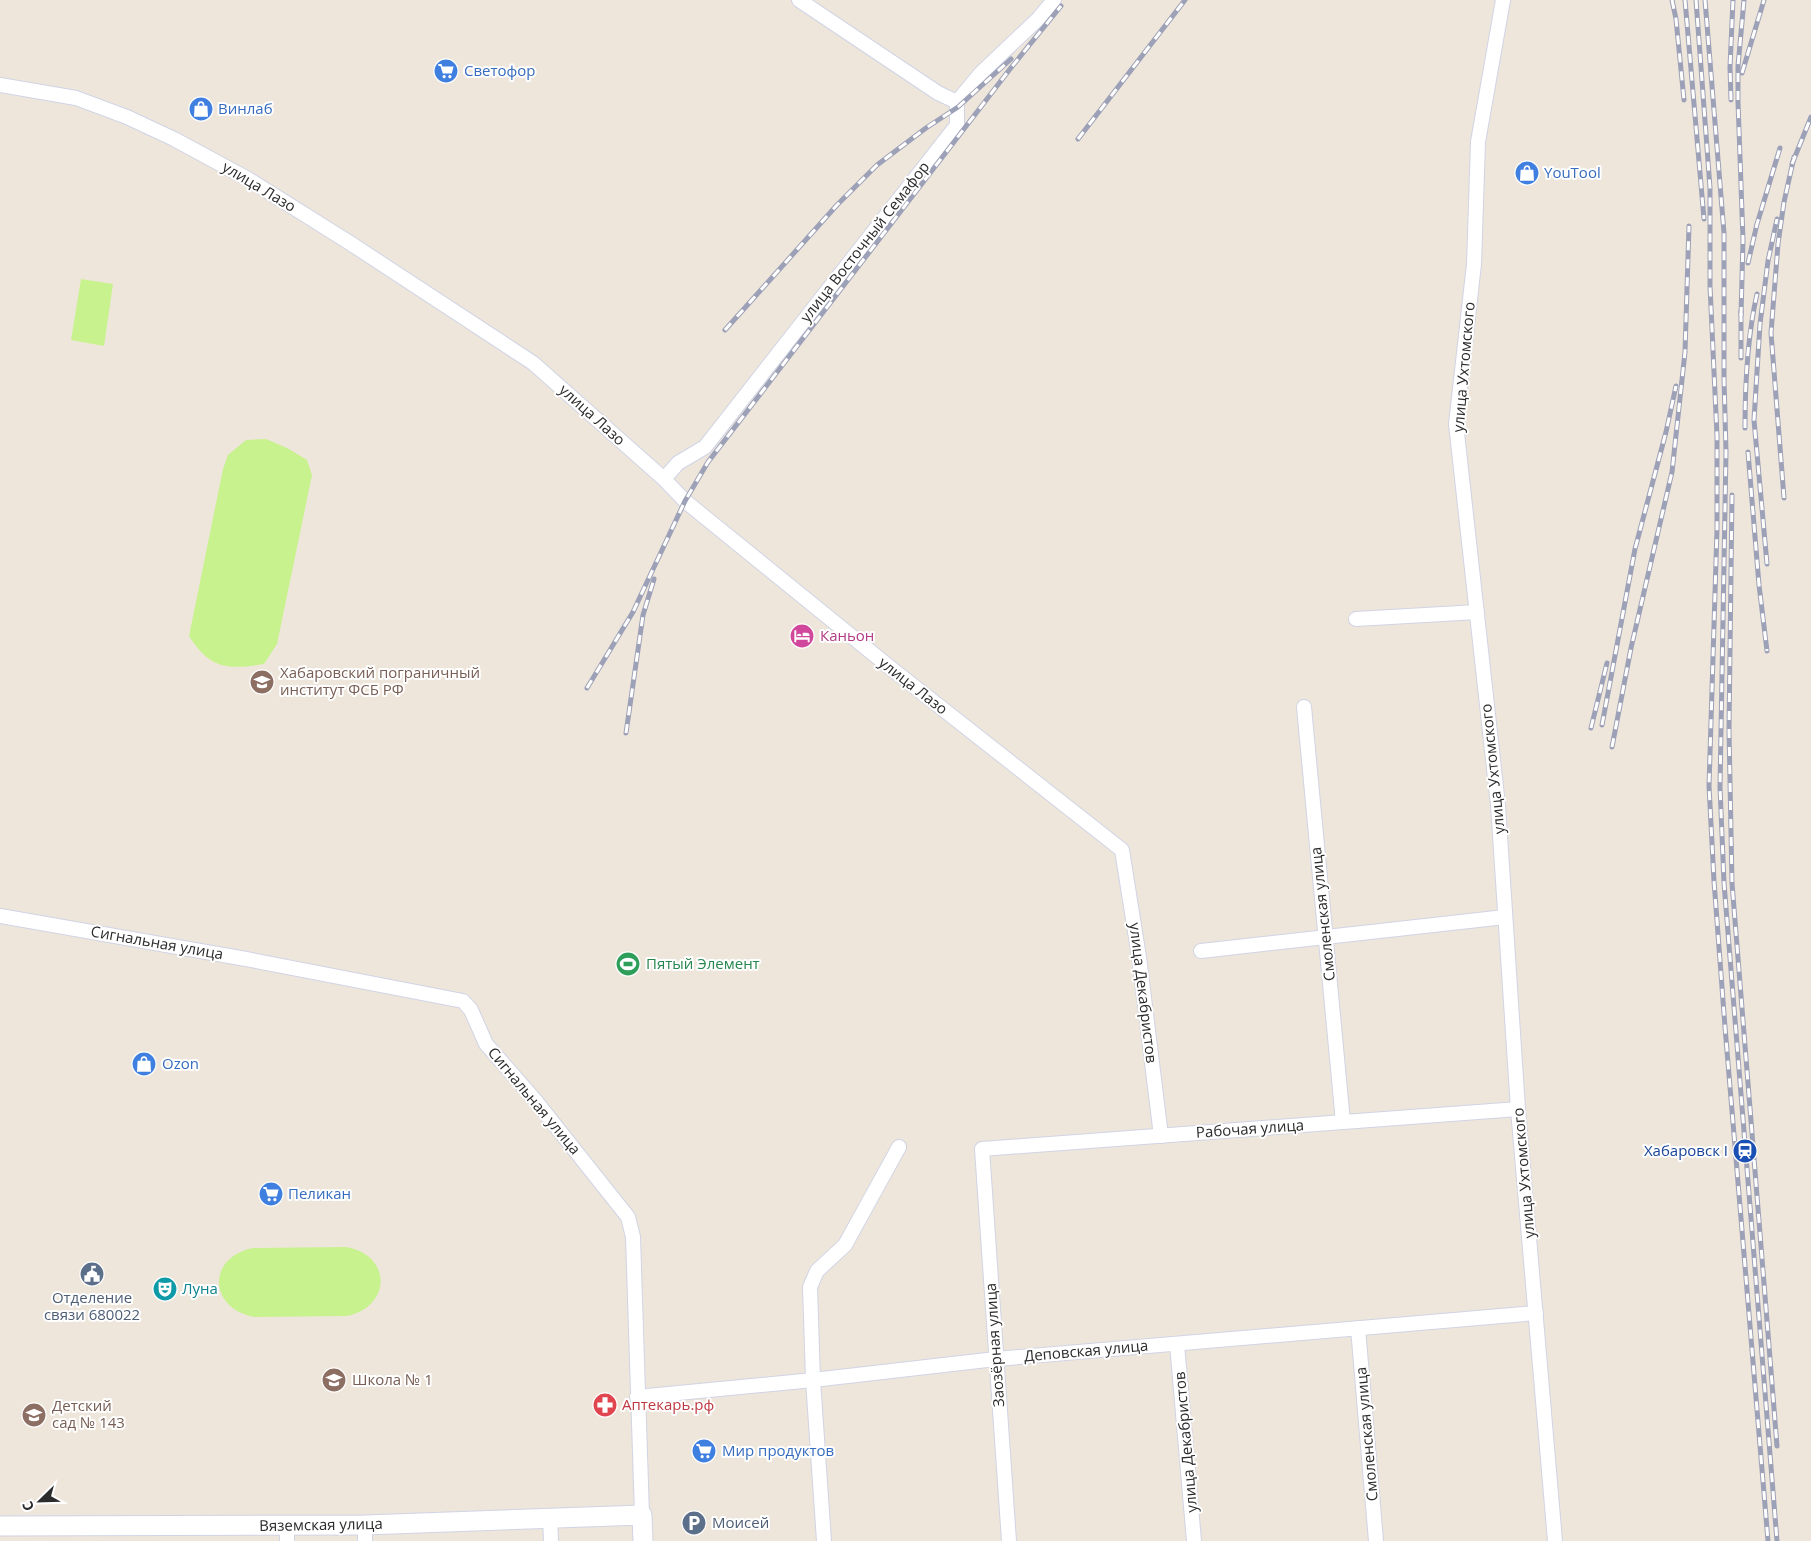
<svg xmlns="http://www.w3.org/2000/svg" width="1811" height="1541" font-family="'Open Sans',sans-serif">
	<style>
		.pitch { fill: #c7f28d }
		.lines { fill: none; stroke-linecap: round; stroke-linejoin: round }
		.street-casing { stroke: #d0d4e5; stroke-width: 16 }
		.secondary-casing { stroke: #d0d4e5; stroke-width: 21 }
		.street { stroke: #fff; stroke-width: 14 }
		.secondary { stroke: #fff; stroke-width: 19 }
		.rail-casing { stroke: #9da1b7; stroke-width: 5 }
		.rail { stroke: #fff; stroke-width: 3; stroke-dasharray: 9; stroke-linecap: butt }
		.labels { text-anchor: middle; stroke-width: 4; stroke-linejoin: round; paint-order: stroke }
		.shop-label { font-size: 15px; fill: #366cbe; stroke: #fff; text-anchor: start }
		.street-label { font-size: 15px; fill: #2b2b2b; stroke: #fff }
		.hotel-label { font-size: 15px; fill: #b23c85; stroke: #fff; text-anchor: start }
		.education-label { font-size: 15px; fill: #785e54; stroke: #fff; text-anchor: start }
		.leisure-label { font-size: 15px; fill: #27864d; stroke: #fff; text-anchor: start }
		.transit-label { font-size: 15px; fill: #164399; stroke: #fff; text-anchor: end }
		.culture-label { font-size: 15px; fill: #0d838f; stroke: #fff; text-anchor: start }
		.service-label { font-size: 15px; fill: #4e5e75; stroke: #fff }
		.health-label { font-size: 15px; fill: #be3a42; stroke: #fff; text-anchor: start }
	</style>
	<rect width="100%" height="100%" fill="#eee6db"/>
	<g class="pitch">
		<polygon points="81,279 113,284 104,346 71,340"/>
		<path d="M266 439 287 448 307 460 312 475 277 644 264 664C227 670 210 669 189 636L223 469 228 455 246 440Z"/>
		<path d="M346 1247C392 1255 392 1306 347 1316L254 1317C208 1308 207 1257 253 1248Z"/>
	</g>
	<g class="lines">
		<defs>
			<g id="street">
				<polyline points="799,0 938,93 957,102"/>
				<polyline points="1503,0 1478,142 1474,264 1456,424 1498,805 1518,1109 1555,1541"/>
				<polyline points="0,85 76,98 127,117 174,139 248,179 350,243 533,363 664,479 685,501 892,669 1122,850 1139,957 1161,1136"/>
				<polyline points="664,479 678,463 705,447 957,125 957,102 981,73 1038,19 1054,0"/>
				<polyline points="1356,619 1477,612"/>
				<polyline points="1304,707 1343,1122"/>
				<polyline points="0,916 246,959 463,1001 471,1010 486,1044 535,1100 628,1217 633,1237 642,1515"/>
				<polyline points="1201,951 1505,917"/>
				<polyline points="1358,1328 1376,1541"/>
				<polyline points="1177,1344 1194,1541"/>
				<polyline points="637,1397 813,1380 996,1359 1536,1313"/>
				<polyline points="550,1518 551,1541"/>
				<polyline points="365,1525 365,1541"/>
				<polyline points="287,1541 287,1526"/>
				<polyline points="824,1541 813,1380 810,1287 817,1271 845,1245 899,1147"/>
				<polyline points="1009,1541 982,1149 1518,1109"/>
			</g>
			<polyline id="secondary" points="0,1526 365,1525 642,1515 643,1541"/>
		</defs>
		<use href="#street" class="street-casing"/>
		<use href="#secondary" class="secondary-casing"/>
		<use href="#street" class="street"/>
		<use href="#secondary" class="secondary"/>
		<defs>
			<g id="rail">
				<polyline points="1672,0 1676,19 1684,100"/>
				<polyline points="1685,0 1704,219"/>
				<polyline points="1696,0 1710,188 1710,286 1717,436 1717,529 1709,786 1714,881 1725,1027 1768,1541"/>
				<polyline points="1705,0 1724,233 1724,379 1726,452 1720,787 1724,883 1777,1541"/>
				<polyline points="1742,73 1764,0"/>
				<polyline points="1731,100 1730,67 1733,0"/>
				<polyline points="1078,139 1185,0"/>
				<polyline points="1792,164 1811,117"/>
				<polyline points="1748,263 1757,224 1780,148"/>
				<polyline points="1741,316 1743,240 1738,102 1738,66 1744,0"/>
				<polyline points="725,330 837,205 877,165 926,128 958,107 1011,59"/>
				<polyline points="1741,358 1741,311"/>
				<path d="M1745 428C1745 383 1747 338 1757 294"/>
				<polyline points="1748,452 1759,585 1767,651"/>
				<polyline points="1732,495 1729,730 1732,883 1777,1446"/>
				<polyline points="1784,498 1771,333 1778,244 1784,202 1794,157"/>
				<polyline points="1767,564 1754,420 1760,324 1768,261 1777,219"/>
				<polyline points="587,688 633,612 685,501 708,462 1010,69 1061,6"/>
				<polyline points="1602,725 1635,549 1666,432 1676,386"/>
				<polyline points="1591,728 1607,663"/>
				<polyline points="626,733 643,615 654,579"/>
				<polyline points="1612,747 1631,648 1672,472 1685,352 1689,226"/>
			</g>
		</defs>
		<use href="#rail" class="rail-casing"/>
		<use href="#rail" class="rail"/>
	</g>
	<defs>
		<symbol id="supermarket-disc" viewBox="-11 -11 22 22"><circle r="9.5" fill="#3f7fe0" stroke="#fff"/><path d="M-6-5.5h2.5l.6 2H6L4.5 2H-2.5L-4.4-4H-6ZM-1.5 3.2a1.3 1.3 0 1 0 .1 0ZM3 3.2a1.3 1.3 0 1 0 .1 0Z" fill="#fff"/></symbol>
		<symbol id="shop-disc" viewBox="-11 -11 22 22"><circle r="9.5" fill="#3f7fe0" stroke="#fff"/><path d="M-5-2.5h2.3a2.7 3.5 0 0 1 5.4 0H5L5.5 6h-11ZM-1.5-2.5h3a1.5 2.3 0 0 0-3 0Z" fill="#fff"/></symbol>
		<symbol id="hotel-disc" viewBox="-11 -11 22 22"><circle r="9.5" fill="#d1479c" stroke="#fff"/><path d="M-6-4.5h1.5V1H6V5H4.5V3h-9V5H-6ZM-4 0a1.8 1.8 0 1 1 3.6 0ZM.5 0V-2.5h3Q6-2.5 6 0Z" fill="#fff"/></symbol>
		<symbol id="university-disc" viewBox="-11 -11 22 22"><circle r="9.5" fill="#8d6e63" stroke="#fff"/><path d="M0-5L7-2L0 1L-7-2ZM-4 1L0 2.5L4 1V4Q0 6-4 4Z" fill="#fff"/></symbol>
		<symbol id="stadium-disc" viewBox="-11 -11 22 22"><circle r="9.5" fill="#2e9e5b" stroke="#fff"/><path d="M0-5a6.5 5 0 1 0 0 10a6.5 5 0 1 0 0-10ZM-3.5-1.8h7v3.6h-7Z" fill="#fff"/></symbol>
		<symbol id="station-disc" viewBox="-11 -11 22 22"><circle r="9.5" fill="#1a4fb4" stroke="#fff"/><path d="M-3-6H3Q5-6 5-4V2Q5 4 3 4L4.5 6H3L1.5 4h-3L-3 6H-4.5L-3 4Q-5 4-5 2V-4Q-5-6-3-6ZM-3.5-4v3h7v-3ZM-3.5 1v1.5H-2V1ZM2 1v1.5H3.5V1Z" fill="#fff"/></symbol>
		<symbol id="civic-disc" viewBox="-11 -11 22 22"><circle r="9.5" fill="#5c6f8a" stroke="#fff"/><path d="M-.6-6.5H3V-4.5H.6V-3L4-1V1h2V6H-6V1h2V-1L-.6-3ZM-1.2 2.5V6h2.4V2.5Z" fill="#fff"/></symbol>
		<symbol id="theatre-disc" viewBox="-11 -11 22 22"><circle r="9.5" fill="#0f9aa8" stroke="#fff"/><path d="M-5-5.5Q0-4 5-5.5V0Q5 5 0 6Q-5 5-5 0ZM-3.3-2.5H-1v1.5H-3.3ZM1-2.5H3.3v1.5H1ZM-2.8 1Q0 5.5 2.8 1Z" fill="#fff"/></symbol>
		<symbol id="school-disc" viewBox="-11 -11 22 22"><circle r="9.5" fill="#8d6e63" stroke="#fff"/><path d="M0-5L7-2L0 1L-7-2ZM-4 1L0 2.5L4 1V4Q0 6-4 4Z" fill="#fff"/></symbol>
		<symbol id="pharmacy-disc" viewBox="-11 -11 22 22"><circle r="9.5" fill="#e0444e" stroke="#fff"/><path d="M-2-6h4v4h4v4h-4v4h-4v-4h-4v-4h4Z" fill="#fff"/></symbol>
		<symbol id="parking-disc" viewBox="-11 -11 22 22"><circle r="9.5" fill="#5c6f8a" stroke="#fff"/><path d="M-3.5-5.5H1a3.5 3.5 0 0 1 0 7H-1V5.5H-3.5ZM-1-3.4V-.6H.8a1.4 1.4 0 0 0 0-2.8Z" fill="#fff"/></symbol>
	</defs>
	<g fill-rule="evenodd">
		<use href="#supermarket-disc" x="432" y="57" width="28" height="28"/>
		<use href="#shop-disc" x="187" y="95" width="28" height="28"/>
		<use href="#shop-disc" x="1513" y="159" width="28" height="28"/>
		<use href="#hotel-disc" x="788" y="622" width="28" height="28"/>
		<use href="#university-disc" x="248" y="668" width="28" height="28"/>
		<use href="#stadium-disc" x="614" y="950" width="28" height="28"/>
		<use href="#shop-disc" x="130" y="1050" width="28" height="28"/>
		<use href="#station-disc" x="1731" y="1137" width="28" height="28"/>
		<use href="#supermarket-disc" x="257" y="1180" width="28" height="28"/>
		<use href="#civic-disc" x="78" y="1260" width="28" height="28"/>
		<use href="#theatre-disc" x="151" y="1275" width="28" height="28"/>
		<use href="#school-disc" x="320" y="1366" width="28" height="28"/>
		<use href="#pharmacy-disc" x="591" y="1391" width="28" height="28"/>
		<use href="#school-disc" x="20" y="1401" width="28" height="28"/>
		<use href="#supermarket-disc" x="690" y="1437" width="28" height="28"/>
		<use href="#parking-disc" x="680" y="1509" width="28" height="28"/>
	</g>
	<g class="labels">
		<g class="shop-label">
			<text x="464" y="76">Светофор</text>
			<text x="218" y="114">Винлаб</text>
			<text x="1544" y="178">YouTool</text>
			<text x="162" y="1069">Ozon</text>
			<text x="288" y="1199">Пеликан</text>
			<text x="722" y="1456">Мир продуктов</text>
		</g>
		<g class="street-label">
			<text transform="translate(259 187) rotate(31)" y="5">улица Лазо</text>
			<text transform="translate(865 242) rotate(-52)" y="5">улица Восточный Семафор</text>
			<text transform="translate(1464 367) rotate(-85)" y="5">улица Ухтомского</text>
			<text transform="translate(592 415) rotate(42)" y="5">улица Лазо</text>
			<text transform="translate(913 686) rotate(38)" y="5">улица Лазо</text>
			<text transform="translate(1493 769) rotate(-96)" y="5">улица Ухтомского</text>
			<text transform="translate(1323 914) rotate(-96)" y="5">Смоленская улица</text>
			<text transform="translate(157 943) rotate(10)" y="5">Сигнальная улица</text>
			<text transform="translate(1143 993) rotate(83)" y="5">улица Декабристов</text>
			<text transform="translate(534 1101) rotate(50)" y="5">Сигнальная улица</text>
			<text transform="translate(1250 1129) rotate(-4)" y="5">Рабочая улица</text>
			<text transform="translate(1524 1173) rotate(-95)" y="5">улица Ухтомского</text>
			<text transform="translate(995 1345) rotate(-94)" y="5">Заозёрная улица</text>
			<text transform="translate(1086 1351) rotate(-5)" y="5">Деповская улица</text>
			<text transform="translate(1367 1434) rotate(-95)" y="5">Смоленская улица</text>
			<text transform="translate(1186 1442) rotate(-95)" y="5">улица Декабристов</text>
			<text transform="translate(321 1525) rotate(-1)" y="5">Вяземская улица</text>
		</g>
		<g class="hotel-label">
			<text x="820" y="641">Каньон</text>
		</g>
		<g class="education-label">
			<text x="280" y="678">Хабаровский пограничный<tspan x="280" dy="17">институт ФСБ РФ</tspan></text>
			<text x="352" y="1385">Школа № 1</text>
			<text x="52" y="1411">Детский<tspan x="52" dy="17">сад № 143</tspan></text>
		</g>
		<g class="leisure-label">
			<text x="646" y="969">Пятый Элемент</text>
		</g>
		<g class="transit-label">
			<text x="1728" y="1156">Хабаровск I</text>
		</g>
		<g class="culture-label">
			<text x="182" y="1294">Луна</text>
		</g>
		<g class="service-label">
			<text x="92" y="1303">Отделение<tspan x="92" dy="17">связи 680022</tspan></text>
			<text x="712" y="1528" text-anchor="start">Моисей</text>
		</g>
		<g class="health-label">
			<text x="622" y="1410">Аптекарь.рф</text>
		</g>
	</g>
	<g transform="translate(40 1501) rotate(247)" stroke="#ffffff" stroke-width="4" paint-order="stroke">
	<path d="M0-4L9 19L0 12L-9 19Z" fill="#2b2b2b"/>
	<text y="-8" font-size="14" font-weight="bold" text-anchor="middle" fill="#2b2b2b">С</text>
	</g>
</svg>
